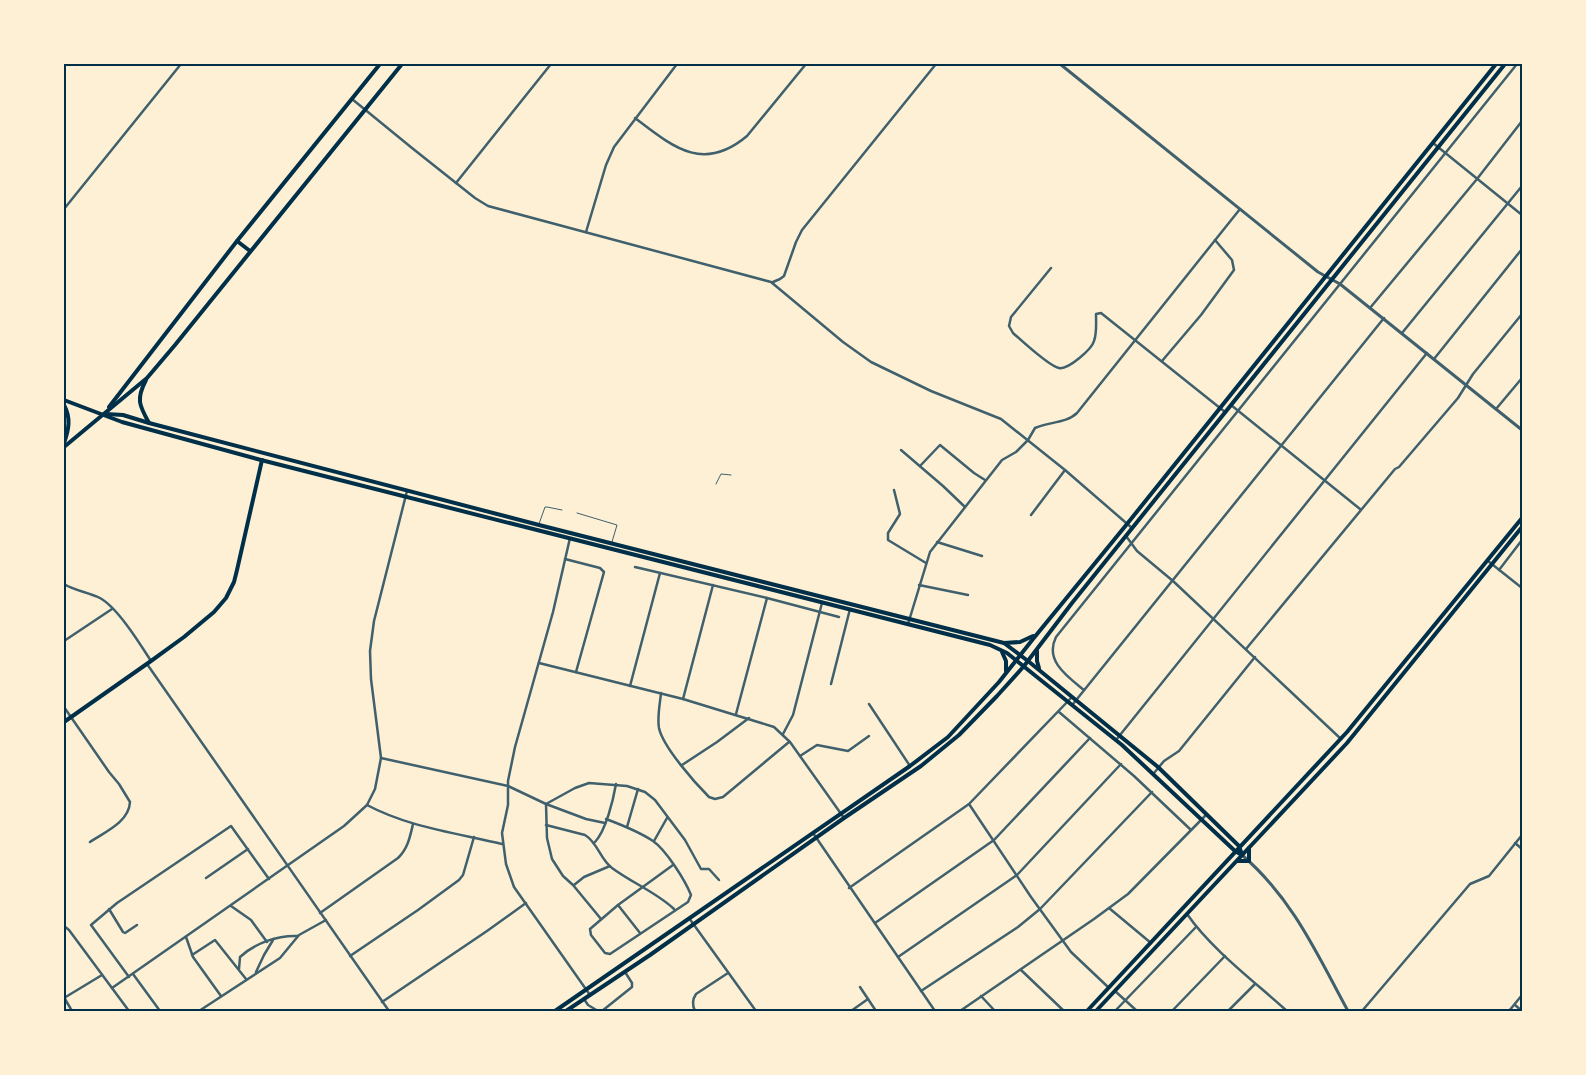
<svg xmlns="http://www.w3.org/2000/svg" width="1586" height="1075" font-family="'IBM Plex Sans',sans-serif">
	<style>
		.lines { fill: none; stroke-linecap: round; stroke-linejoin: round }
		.service { stroke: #3f606c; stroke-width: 1 }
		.minor { stroke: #3f606c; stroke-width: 2.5 }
		.tertiary { stroke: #3f606c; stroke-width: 3 }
		.secondary { stroke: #003049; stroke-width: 4 }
		.neatline { fill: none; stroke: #003049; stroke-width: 2 }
	</style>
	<rect width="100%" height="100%" fill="#fdf0d5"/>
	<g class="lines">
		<g class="service">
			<polyline points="716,484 721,474 731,475"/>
			<polyline points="577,513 617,525 612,542"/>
			<polyline points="539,524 545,507 547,507 562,510"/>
		</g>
		<g class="minor">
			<polyline points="352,99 412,148 475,198 488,206 771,282 843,342 871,362 931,391 1001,419 1065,470 1132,528"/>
			<path d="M635 118C673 147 703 173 747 136L806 64"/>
			<polyline points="1433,143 1522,215"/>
			<polyline points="456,183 551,64"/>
			<polyline points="64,209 181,64"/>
			<polyline points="586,232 606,165 614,147 677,64"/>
			<path d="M1051 268 1011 317 1009 326 1013 333C1022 341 1050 367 1059 368 1068 370 1092 349 1094 341 1097 333 1096 323 1096 314L1101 313 1225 412"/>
			<polyline points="773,282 780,279 784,276 796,242 802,230 936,64"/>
			<polyline points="1370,308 1477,179 1522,121"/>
			<polyline points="1402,333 1522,186"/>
			<polyline points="1434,359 1522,249"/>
			<polyline points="1162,361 1201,315 1234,270 1232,260 1215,240"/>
			<polyline points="1231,405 1360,509"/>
			<polyline points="1496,409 1522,378"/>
			<polyline points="901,450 943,486 965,507"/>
			<polyline points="920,466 940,445 974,473 985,480"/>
			<polyline points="894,490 900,514 888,533 888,540 926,563"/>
			<polyline points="1031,515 1065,470"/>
			<polyline points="1126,536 1137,551 1173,581 1341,739"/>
			<polyline points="570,538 553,612 515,747 508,781 508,805 502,833 506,864 514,887 590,995"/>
			<polyline points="937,542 982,556"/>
			<polyline points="565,559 600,568 604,572 576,672"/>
			<polyline points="1488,561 1522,588"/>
			<polyline points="635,567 767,598 839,617"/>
			<polyline points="1499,570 1522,540"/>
			<path d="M64 584C75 591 88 592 100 598 118 608 140 644 151 661"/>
			<polyline points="919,585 968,595"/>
			<path d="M908 624 930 552 1002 460 1016 452 1028 440 1035 428C1048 422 1067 423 1077 413L1240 209"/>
			<polyline points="64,641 112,609"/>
			<polyline points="1246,649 1395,469 1399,467 1458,398 1473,374 1522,314"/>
			<polyline points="539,663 683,699 774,727 790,742 844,818"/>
			<polyline points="147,664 389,1011"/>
			<polyline points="831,684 850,609"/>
			<polyline points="630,686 660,573"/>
			<path d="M1084 690C1068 677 1044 661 1056 637L1517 64"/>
			<path d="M661 693C660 704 657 717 659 728 663 747 695 783 709 797L715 799 723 797 789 742"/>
			<polyline points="683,699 713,585"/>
			<polyline points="869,704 910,766"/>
			<polyline points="1073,704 1384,318"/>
			<path d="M64 707 109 772 119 784 130 802C129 822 105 832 90 842"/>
			<polyline points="1059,712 1134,776 1191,830"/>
			<polyline points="736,714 767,598"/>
			<polyline points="783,734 793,715 822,603"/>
			<polyline points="1116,740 1427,353"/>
			<polyline points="800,756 817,745 848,751 869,736"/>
			<polyline points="381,758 508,786 546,804 586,819 605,823"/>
			<polyline points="682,765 717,742 749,718"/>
			<polyline points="1154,773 1164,761 1179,751 1255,657"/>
			<polyline points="546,804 575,788 589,783 627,786 645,792 655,800 685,840 701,869 709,869 719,880"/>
			<polyline points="546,804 547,838 552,859 563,876 573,885 601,919"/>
			<polyline points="969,804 1031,897 1071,952 1108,987"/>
			<path d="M367 805C408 827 456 833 502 844"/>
			<path d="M606 819C622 825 638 831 653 841 666 850 685 880 691 895L688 902 610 954 605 953 591 935 590 929 618 905 673 865"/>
			<path d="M546 825 585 835C598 843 600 859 612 868 632 883 656 892 674 909"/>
			<polyline points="627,827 638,789"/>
			<polyline points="813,833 935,1011"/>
			<polyline points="654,841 667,818"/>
			<path d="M595 842C606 830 613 801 616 784"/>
			<polyline points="1515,843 1522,849"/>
			<polyline points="206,878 248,849"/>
			<polyline points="574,885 584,877 610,866"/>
			<polyline points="849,888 969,804 1072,697"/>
			<polyline points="618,905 640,933"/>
			<polyline points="231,906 251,920 267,942"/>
			<polyline points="1109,908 1151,943"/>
			<polyline points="109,909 123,932 125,933 137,925"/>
			<path d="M320 913 398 858C408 848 410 837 413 824"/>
			<path d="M1187 914C1211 949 1255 982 1287 1011"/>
			<polyline points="689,918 756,1011"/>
			<polyline points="875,923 994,840 1090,738"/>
			<polyline points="64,926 69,930 129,1011"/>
			<polyline points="186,937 193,957 221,996"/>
			<polyline points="192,955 215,940 246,979"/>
			<polyline points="350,956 418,910 459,880 463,875 474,837"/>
			<polyline points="898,957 1017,875 1121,764"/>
			<path d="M239 969 240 957C255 943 278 935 298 936"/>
			<polyline points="1021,970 1064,1011"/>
			<polyline points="256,972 264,955 273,940"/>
			<polyline points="133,974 160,1011"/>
			<polyline points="129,977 91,925 117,903 231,826 269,879"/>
			<polyline points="860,987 876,1011"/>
			<polyline points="112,988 344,826 367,805 375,789 381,758 371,679 370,651 374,621 407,491"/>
			<polyline points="921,991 1018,927 1040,909 1152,792"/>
			<polyline points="1115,991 1137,1011"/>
			<polyline points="981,996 995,1011"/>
			<polyline points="64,998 102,975"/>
			<polyline points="65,999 72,1011"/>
			<polyline points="584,999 588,1005 598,1011"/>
			<polyline points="382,1002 487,931 526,903"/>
			<polyline points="1515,1005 1522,1011"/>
			<polyline points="199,1011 280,958 299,935 326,920"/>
			<polyline points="602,1011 632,987 632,983 625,972"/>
			<path d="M695 1011C692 1005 692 1000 696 994L728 973"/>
			<polyline points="851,1011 868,999"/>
			<polyline points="960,1011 1094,919 1128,894 1206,815"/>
			<polyline points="1115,1011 1196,927"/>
			<polyline points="1172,1011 1225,956"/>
			<polyline points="1228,1011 1255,984"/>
			<polyline points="1362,1011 1470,884 1489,876 1522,835"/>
			<polyline points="1509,1011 1522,995"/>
		</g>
		<g class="tertiary">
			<polyline points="1060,64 1318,272 1340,284 1522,430"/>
			<path d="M1242 855C1293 899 1317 954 1348 1011"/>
		</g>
		<g class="secondary">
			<polyline points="237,241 250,251"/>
			<path d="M146 380C136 399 139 405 149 423"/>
			<polyline points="64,400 122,422 261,460 990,645 1007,653 1122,745 1235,851 1242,855"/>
			<path d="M64 405C71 418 69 429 64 443"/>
			<polyline points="109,407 237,241 380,64"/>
			<polyline points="106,414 123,415 149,423 539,525 1004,643 1028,661 1158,767 1239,846 1242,855"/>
			<polyline points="64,447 147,378 175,345 402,64"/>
			<polyline points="1004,643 1020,642 1033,636"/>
			<polyline points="1037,651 1037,661 1039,668"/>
			<polyline points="1002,652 1006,661 1006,671"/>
			<polyline points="64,722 151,661 184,637 214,612 226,598 234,582 237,570 262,460"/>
			<polyline points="1238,861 1249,861 1249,848"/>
			<polyline points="555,1011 910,766 948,737 999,682 1033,639 1127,524 1496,64"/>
			<polyline points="566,1011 650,955 844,818 921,766 959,735 997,696 1024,666 1072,603 1505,64"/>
			<polyline points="1087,1011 1347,732 1522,518"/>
			<polyline points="1096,1011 1347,743 1522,527"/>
		</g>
	</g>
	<rect width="1586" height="1075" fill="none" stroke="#fdf0d5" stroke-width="130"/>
	<rect x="65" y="65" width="1456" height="945" class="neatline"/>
</svg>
